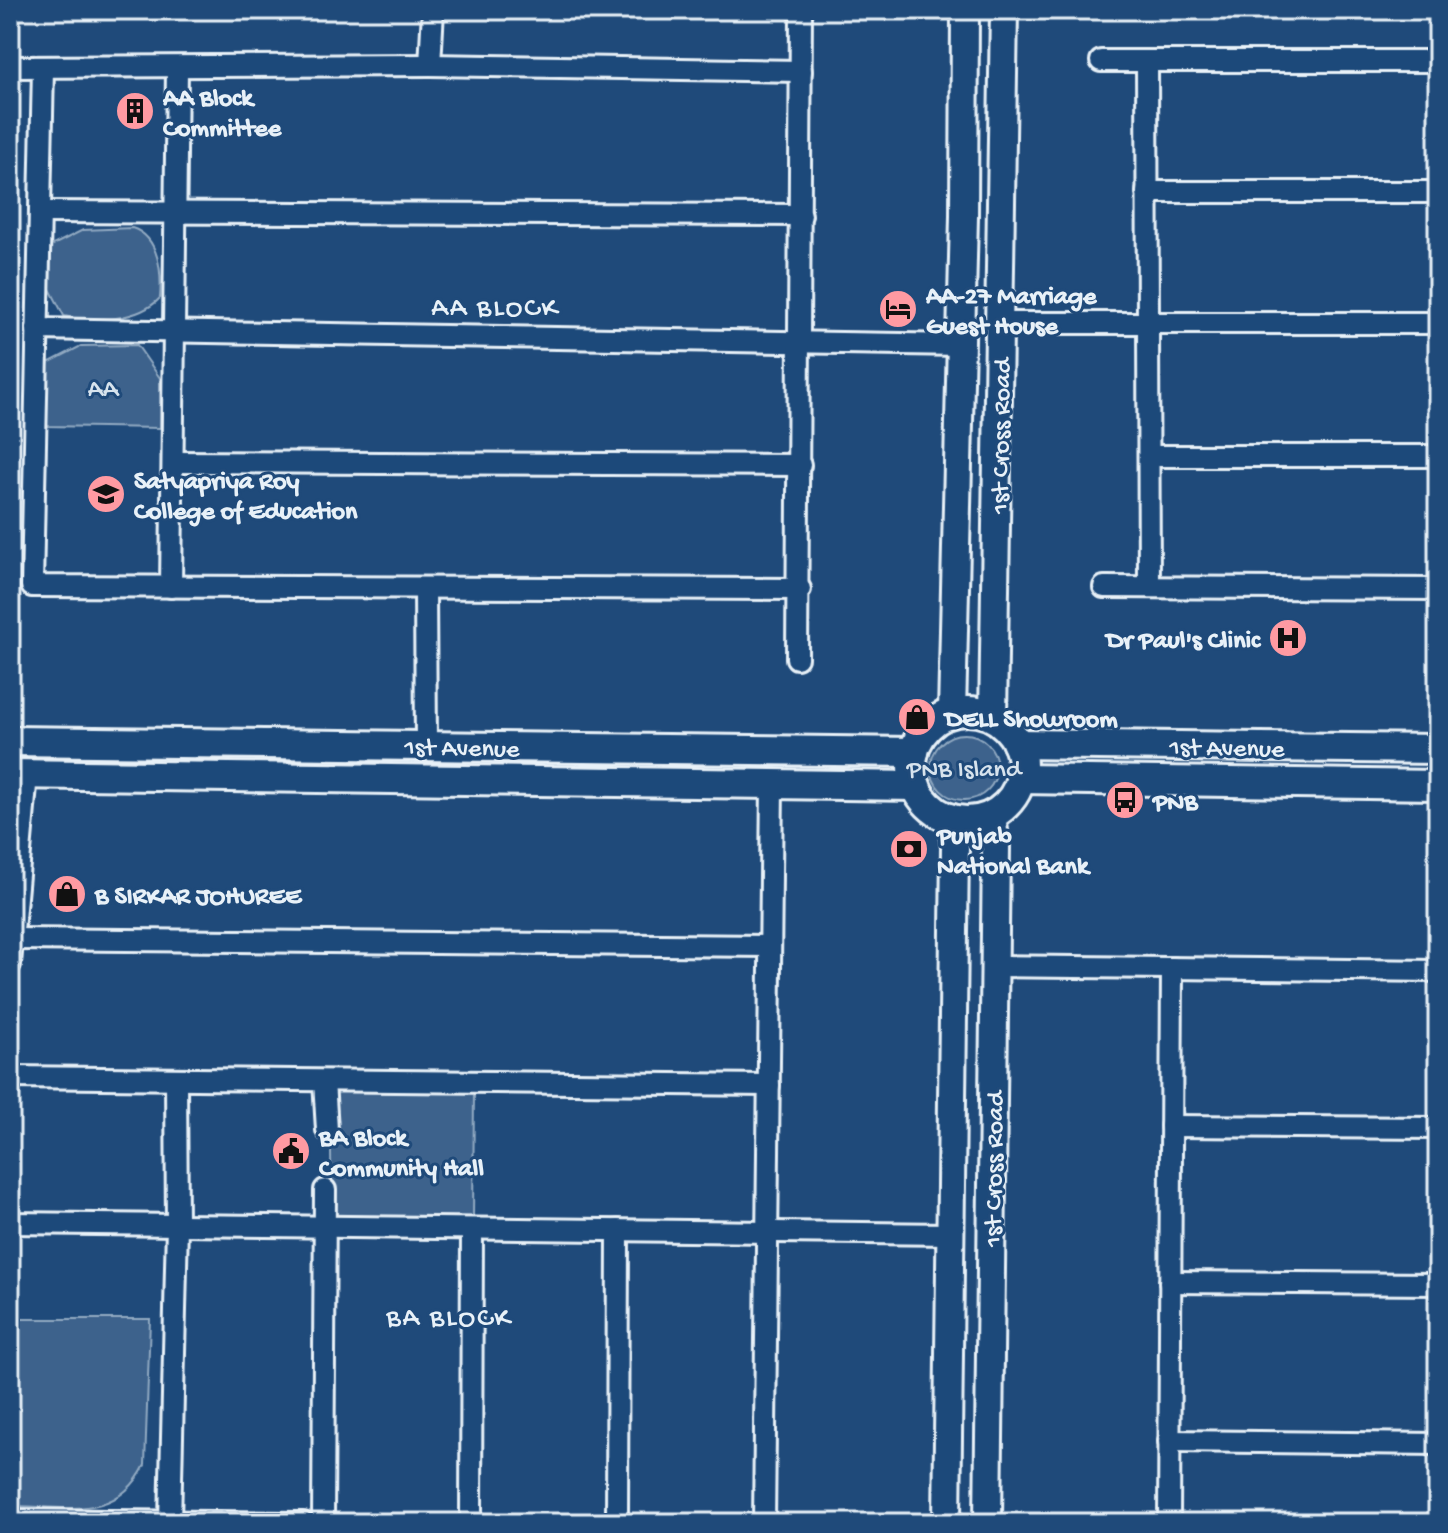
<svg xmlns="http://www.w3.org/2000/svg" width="1448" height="1533" font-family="'Gochi Hand',sans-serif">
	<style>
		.green { fill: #3c628c; stroke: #92aac2; stroke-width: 2 }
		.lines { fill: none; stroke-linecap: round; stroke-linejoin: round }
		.minor-casing { stroke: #e8f1f8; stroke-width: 26 }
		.tertiary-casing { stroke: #e8f1f8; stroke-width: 32 }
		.secondary-casing { stroke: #e8f1f8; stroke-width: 34 }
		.minor { stroke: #1f4a7a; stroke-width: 20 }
		.tertiary { stroke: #1f4a7a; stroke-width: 26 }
		.secondary { stroke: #1f4a7a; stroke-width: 28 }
		.labels { text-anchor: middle; stroke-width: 6; stroke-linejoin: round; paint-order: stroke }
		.poi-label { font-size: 26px; font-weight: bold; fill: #e8f1f8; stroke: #1f4a7a; text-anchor: start }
		.park-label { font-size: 26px; fill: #d7e3ed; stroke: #1f4a7a }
		.street-label { font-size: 26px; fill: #e8f1f8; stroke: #1f4a7a }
		.neighbourhood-label { font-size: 28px; letter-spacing: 2px; fill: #e8f1f8; stroke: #1f4a7a }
	</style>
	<rect width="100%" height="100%" fill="#1f4a7a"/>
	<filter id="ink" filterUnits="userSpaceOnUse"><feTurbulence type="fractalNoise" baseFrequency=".0125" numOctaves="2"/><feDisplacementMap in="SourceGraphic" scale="16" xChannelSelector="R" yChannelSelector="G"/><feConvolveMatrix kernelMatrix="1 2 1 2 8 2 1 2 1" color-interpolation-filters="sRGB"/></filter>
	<g filter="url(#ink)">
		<g class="green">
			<path d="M132 228C160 237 162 274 160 298 139 321 92 323 64 316L48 285 51 246 83 230Z"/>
			<polygon points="137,345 160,378 160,428 45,426 46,364 81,346"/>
			<circle cx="964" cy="767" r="33"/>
			<polygon points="330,1085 474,1088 473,1221 332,1219"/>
			<path d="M10 1319H150L145 1465C117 1522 64 1506 10 1506Z"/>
		</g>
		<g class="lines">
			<defs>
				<g id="minor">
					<polyline points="1101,61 1438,61"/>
					<polyline points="1147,61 1149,587"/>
					<polyline points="430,65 433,10"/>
					<polyline points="10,67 430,65 801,71"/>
					<polyline points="43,68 32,586 800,589"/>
					<polyline points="1147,192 1438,192"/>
					<polyline points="40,212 801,215"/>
					<polyline points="1001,323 1438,323"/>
					<polyline points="37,329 961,345"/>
					<polyline points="1149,456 1438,456"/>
					<polyline points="174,462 800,465"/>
					<polyline points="171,587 177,68"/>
					<polyline points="1104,587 1438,589"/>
					<polyline points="425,588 426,746"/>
					<polyline points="797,658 801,10"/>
					<polyline points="13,939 770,946"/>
					<polyline points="10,964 27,774"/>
					<polyline points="994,966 1438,971"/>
					<polyline points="10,1077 769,1085"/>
					<polyline points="324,1081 327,1130"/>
					<polyline points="1171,1126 1438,1128"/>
					<polyline points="10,1223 951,1234"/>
					<polyline points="1170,1282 1438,1284"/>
					<polyline points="1169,1441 1438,1444"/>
					<polyline points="10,1520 303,1523"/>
					<polyline points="170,1522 177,1225 176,1079"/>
					<polyline points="323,1523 325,1190"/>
					<polyline points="471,1523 472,1229"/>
					<polyline points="617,1523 618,1230"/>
					<polyline points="764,1523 772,784"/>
					<polyline points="1169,1523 1172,968"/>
				</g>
				<g id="tertiary">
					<polyline points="952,713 964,216 965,10"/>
					<polyline points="993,718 1004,10"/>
					<polyline points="947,1523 955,847 951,818"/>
					<polyline points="988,1523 996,847 992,815"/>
				</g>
				<g id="secondary">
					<circle cx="967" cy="766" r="55"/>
					<polyline points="10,741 914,752"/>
					<polyline points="1017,744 1438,749"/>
					<polyline points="10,774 916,786"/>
					<polyline points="1020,779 1438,785"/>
				</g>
			</defs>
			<use href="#minor" class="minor-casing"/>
			<use href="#tertiary" class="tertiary-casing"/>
			<use href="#secondary" class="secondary-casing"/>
			<use href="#minor" class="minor"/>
			<use href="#tertiary" class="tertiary"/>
			<use href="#secondary" class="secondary"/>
		</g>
	</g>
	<defs>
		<symbol id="building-disc" viewBox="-11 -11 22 22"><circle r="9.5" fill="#ff9aa2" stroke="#1f4a7a"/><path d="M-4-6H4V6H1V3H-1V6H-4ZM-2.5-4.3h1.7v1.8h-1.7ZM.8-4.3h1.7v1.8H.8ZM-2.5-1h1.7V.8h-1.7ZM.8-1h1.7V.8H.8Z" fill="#111"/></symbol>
		<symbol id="hotel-disc" viewBox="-11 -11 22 22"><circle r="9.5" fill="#ff9aa2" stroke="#1f4a7a"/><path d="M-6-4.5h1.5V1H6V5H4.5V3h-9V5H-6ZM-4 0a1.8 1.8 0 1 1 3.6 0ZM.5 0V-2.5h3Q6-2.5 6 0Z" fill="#111"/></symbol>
		<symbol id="university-disc" viewBox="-11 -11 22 22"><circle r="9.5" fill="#ff9aa2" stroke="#1f4a7a"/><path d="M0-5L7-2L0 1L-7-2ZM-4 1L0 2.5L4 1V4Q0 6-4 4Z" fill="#111"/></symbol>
		<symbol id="hospital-disc" viewBox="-11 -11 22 22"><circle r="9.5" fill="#ff9aa2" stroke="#1f4a7a"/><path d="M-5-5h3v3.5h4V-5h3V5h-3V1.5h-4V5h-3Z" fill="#111"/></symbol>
		<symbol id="shop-disc" viewBox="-11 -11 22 22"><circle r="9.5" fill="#ff9aa2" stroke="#1f4a7a"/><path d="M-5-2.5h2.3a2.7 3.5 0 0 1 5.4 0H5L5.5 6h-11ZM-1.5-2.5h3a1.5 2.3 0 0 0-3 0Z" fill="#111"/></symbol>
		<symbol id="bus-disc" viewBox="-11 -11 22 22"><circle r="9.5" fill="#ff9aa2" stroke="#1f4a7a"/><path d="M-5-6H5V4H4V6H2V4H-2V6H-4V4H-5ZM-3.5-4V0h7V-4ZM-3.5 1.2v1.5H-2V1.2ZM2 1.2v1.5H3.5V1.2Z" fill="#111"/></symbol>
		<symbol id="bank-disc" viewBox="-11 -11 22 22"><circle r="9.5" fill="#ff9aa2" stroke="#1f4a7a"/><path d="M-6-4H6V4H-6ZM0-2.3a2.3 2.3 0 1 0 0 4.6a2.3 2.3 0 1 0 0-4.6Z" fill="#111"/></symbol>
		<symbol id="civic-disc" viewBox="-11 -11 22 22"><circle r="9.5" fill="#ff9aa2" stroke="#1f4a7a"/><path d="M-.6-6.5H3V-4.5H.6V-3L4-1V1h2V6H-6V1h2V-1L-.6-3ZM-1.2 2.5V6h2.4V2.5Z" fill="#111"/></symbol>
	</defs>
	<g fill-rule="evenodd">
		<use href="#building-disc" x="113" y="89" width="44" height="44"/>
		<use href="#hotel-disc" x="876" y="287" width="44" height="44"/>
		<use href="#university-disc" x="84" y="472" width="44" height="44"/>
		<use href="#hospital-disc" x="1266" y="616" width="44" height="44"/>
		<use href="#shop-disc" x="895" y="695" width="44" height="44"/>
		<use href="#bus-disc" x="1103" y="778" width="44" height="44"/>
		<use href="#bank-disc" x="887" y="827" width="44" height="44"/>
		<use href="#shop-disc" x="45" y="872" width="44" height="44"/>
		<use href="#civic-disc" x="269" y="1129" width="44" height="44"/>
	</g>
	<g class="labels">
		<g class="poi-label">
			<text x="163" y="105">AA Block<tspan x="163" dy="30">Committee</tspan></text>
			<text x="926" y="303">AA-27 Marriage<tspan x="926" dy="30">Guest House</tspan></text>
			<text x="134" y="488">Satyapriya Roy<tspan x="134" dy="30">College of Education</tspan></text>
			<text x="1260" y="647" text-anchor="end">Dr Paul's Clinic</text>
			<text x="945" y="726">DELL Showroom</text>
			<text x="1153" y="809">PNB</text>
			<text x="937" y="843">Punjab<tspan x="937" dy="30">National Bank</tspan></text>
			<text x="95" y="903">B SIRKAR JOHUREE</text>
			<text x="319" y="1145">BA Block<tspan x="319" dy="30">Community Hall</tspan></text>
		</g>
		<g class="park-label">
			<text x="103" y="396">AA</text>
			<text x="964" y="776">PNB Island</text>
		</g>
		<g class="street-label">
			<text transform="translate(999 436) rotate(-89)" y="9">1st Cross Road</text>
			<text transform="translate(462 746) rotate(1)" y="9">1st Avenue</text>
			<text transform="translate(1227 746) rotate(1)" y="9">1st Avenue</text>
			<text transform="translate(992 1169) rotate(-89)" y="9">1st Cross Road</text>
		</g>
		<g class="neighbourhood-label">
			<text x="495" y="315">AA BLOCK</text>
			<text x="449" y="1325">BA BLOCK</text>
		</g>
	</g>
	<rect width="1448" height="1533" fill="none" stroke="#1f4a7a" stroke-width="40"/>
	<rect x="20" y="20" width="1408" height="1493" fill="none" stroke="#e8f1f8" stroke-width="3" filter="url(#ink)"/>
</svg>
